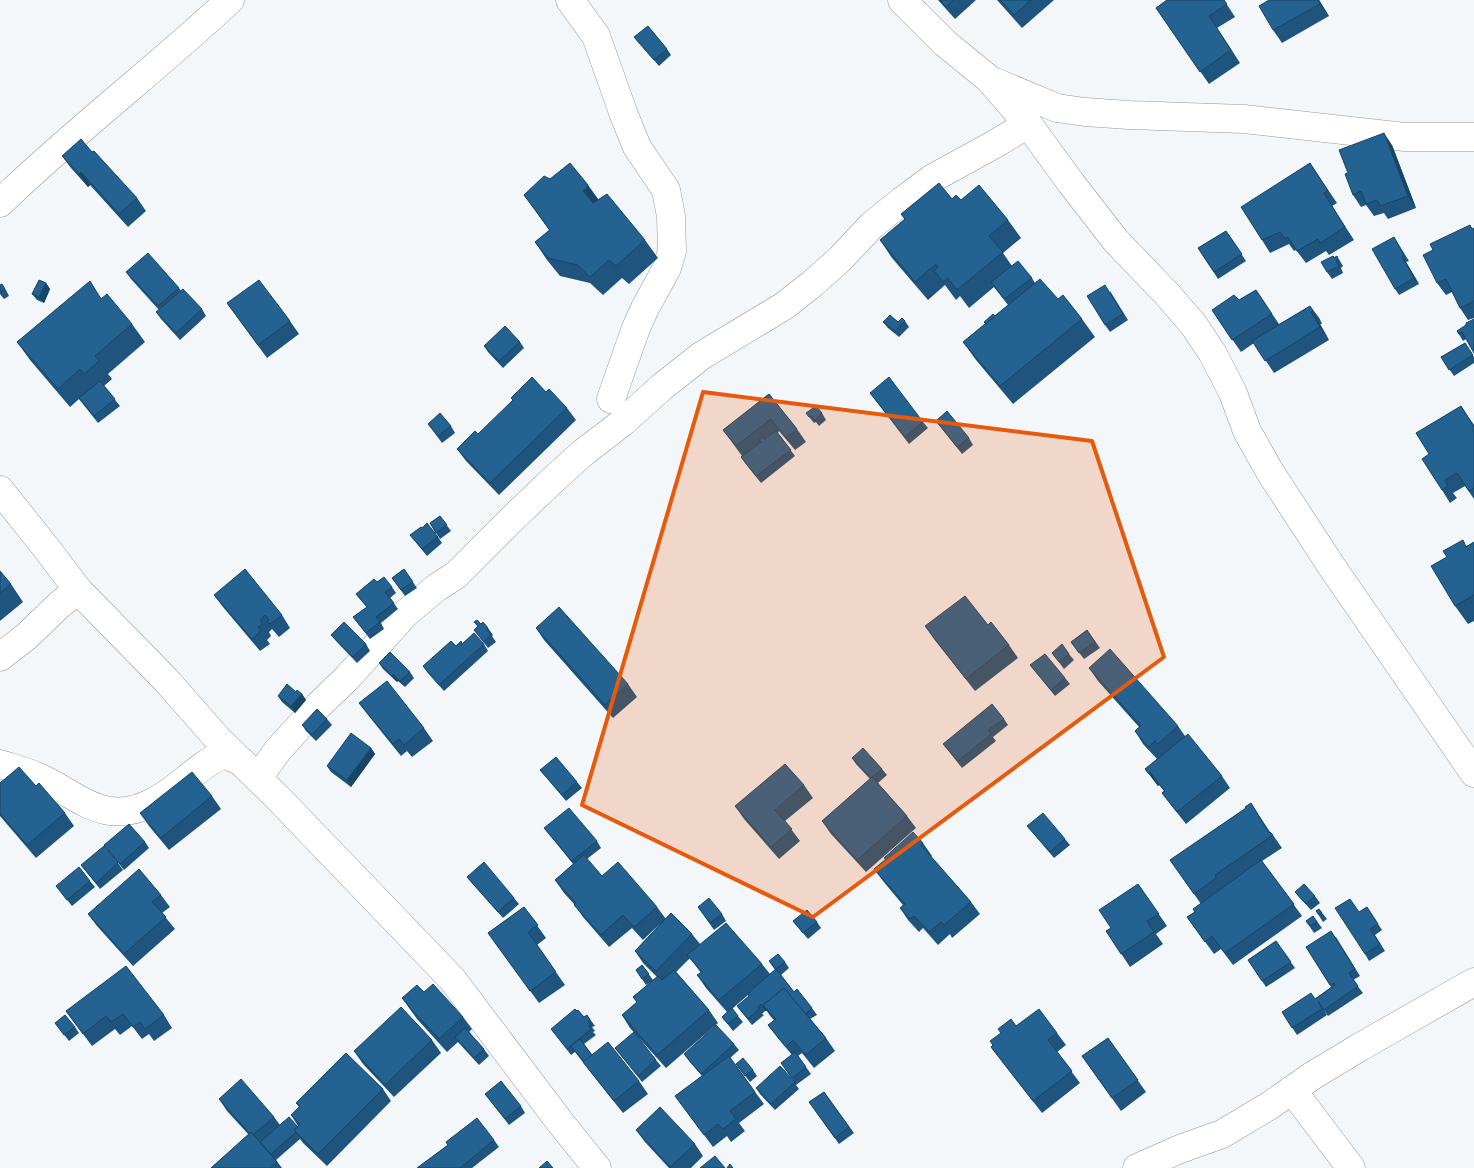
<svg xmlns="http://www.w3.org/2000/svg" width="1474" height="1168" font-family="Commissioner,sans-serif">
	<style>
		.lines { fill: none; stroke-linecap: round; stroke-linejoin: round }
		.minor-casing { stroke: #949799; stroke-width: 29 }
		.minor { stroke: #fff; stroke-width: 28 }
		.wall { fill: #1e547d }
		.shaded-wall { fill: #184566 }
		.building { fill: #236291; stroke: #184566 }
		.marked { fill: #e8590c; fill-opacity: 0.2; stroke: #e8590c; stroke-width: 4; stroke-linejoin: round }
	</style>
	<rect width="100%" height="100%" fill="#f3f7fa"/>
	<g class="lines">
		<defs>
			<g id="minor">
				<polyline points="570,0 596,36 624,115 637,147 666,190 671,216 672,251 667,268 645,308 636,328 611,399"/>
				<polyline points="902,0 946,44 989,79 1028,124 1071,183 1116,241 1166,293 1193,324 1213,354 1233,393 1247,431 1270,472 1332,567 1474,773"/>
				<polyline points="995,82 1057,108 1085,112 1129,115 1244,119 1405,137 1474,137"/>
				<path d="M0 203C73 132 155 70 230 0"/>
				<polyline points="0,490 47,549 78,590 166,680 217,738 279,799 452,979 560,1122 597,1168"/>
				<polyline points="0,657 27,636 59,605 78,590"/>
				<path d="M0 764C12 768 25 771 36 776 80 795 104 829 155 801 180 788 198 765 224 754L242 762"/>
				<polyline points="258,778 278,750 318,706 347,678 405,614 436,588 456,575 514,517 556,477 584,452 623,422 663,386 701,356 784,306 812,284 840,259 872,225 902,201 933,178 995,144 1028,124"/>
				<polyline points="1292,1090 1351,1168"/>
				<polyline points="1137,1168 1180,1149 1222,1134 1269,1106 1312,1076 1360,1047 1474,982"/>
			</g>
		</defs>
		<use href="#minor" class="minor-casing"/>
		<use href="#minor" class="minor"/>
	</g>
	<g class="wall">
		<polygon points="938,0 976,0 955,19"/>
		<polygon points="997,0 1054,0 1022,28"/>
		<polygon points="1167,0 1224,0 1235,17 1217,28 1240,63 1209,84 1156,8"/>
		<polygon points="1319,0 1329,16 1282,43 1273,30"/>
		<polygon points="634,37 667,49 671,55 659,66 639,43"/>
		<polygon points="1392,145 1416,208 1388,219 1384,213 1374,216 1366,205 1361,207 1353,195 1348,173"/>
		<polygon points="62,156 137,198 146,211 128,227 90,185 88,187 71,168"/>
		<polygon points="1310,163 1337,203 1332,206 1354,240 1329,255 1326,251 1306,263 1296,250 1294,251 1289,244 1270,253 1262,240"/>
		<polygon points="550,179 599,200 645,240 658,258 629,284 622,278 603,295 590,283 560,276 547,260 535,242 549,230 524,195"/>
		<polygon points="952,199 961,200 1008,220 1021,238 1003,253 1012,266 1032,278 1035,283 1058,299 1082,319 1095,337 1013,404 976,360 963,342 1008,305 994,287 969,308 960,296 956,300 945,285 928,300 892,258 880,240 905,219 901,214"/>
		<polygon points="1474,228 1474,318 1468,320 1460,308 1452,292 1446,295 1437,283"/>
		<polygon points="1226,231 1246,261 1218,279 1198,248"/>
		<polygon points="1394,237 1409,261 1406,262 1419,284 1399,295 1395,289"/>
		<polygon points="1337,256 1343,266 1341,268 1343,273 1332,279 1327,272 1334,258"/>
		<polygon points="126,272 179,288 181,291 202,309 206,316 180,340 161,319 156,312 159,310 131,279"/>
		<polygon points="46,283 50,289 44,303 37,300 32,294"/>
		<polygon points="0,285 6,290 9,296 4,299 0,294"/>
		<polygon points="1256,290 1279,324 1310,306 1319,318 1322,324 1320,324 1329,340 1274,373 1254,343 1241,352 1212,310 1239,300"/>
		<polygon points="1110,291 1128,320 1110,332 1105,325"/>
		<polygon points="102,299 132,324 145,342 108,374 112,379 104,386 120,406 98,423 79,399 70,407 30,360 17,342"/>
		<polygon points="227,303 290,321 299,334 267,358"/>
		<polygon points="905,321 909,327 899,337 888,328 883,322"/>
		<polygon points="1466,325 1466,339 1463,341 1457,331"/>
		<polygon points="520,342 524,348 503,368 488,352 484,346"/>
		<polygon points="1465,343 1474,357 1474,363 1454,376 1441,357"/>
		<polygon points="546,392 567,408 576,420 499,495 466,461 457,449 478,434"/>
		<polygon points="870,393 923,422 928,428 909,444"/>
		<polygon points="769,394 797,429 806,442 795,450 779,431 778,433 795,456 761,483 745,463 741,457 742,456 723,430"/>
		<polygon points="1461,406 1474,425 1474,499 1465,486 1453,493 1457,498 1450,503 1442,490 1429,454"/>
		<polygon points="806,413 822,413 826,420 819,426 816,422 814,423"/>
		<polygon points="936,421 969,438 973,445 962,454"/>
		<polygon points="428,424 451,426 455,433 442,443"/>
		<polygon points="440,516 451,531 440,539 430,523"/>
		<polygon points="410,535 438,537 442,543 427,556"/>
		<polygon points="1474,542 1474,621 1468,624 1455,606 1447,557"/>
		<polygon points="404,569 417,588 405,596 392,578"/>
		<polygon points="0,571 11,584 23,602 0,621"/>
		<polygon points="377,582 392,587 396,593 390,598 398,609 381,623 384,629 370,639 353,617 367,607 356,594"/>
		<polygon points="214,595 282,615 290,628 279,637 272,629 269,632 271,636 267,640 270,644 260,651 223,607"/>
		<polygon points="474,622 488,628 493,635 492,636 496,642 488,648 474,630 478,627"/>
		<polygon points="925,626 1009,645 1018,658 975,691 934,639"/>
		<polygon points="536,628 628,684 637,697 613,718 544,640"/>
		<polygon points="1087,630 1100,648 1084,659 1071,642"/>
		<polygon points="331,635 366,644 370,651 357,663 336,641"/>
		<polygon points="462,644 484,644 488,651 444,691 427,672 423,666 456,646"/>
		<polygon points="1052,653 1069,654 1074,660 1064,669"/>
		<polygon points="379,663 410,672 414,678 405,687 398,681 397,682 383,669"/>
		<polygon points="1030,665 1065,678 1070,684 1055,696"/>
		<polygon points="1089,668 1178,726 1185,736 1222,776 1230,788 1186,824 1171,805 1162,793 1164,791 1159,785 1158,786 1145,769 1157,759 1143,744 1135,731 1139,727 1098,681"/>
		<polygon points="296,692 302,694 306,700 295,713 282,702 278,696"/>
		<polygon points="359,703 424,728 433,741 412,757 407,751 401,756 368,715"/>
		<polygon points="327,719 332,725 316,741 306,731 302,725"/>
		<polygon points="1004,719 1008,725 993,737 996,741 962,768 943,744"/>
		<polygon points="371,748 375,754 351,787 331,772 327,766"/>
		<polygon points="852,758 882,769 887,775 878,783 907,816 916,828 866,872 831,834 822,821 870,779 856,764"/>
		<polygon points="540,770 577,782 582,788 566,801"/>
		<polygon points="0,783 65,813 74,826 36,858 0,816"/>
		<polygon points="804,785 813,798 785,821 800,841 779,859 744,819 735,806"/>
		<polygon points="212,796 221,809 169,850 149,826 140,813"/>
		<polygon points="1251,803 1270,832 1273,835 1282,848 1262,861 1302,916 1233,965 1221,949 1214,954 1187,917 1195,912 1201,904 1170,860 1246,808"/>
		<polygon points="1027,826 1065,839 1070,845 1054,858"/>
		<polygon points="544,828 597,841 601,848 587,859 602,876 657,907 666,919 692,934 700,944 762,964 770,974 775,970 769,961 785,962 789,968 781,975 794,992 812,1008 817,1015 810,1019 826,1038 835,1051 814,1068 802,1053 798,1056 811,1074 796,1085 799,1089 775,1110 760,1094 756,1088 794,1081 781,1063 792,1055 777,1037 768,1025 774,1020 771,1017 766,1010 762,1014 764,1015 752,1025 737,1006 749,996 748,995 732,1009 743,1022 733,1031 722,1017 727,1012 706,988 697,975 701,973 690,958 676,972 709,1010 718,1023 666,1068 630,1028 622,1015 637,1002 633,997 651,982 646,985 636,970 642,965 653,980 657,977 643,963 635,951 661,923 643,940 632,928 609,947 583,917 574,904 564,893 555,880 573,864"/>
		<polygon points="145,842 149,848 124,870 104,845"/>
		<polygon points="923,843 932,856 931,857 971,902 980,914 952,938 950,934 938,945 923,928 919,932 908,920 900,908 903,905 883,881 874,869"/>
		<polygon points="118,863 123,870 100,889 81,865"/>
		<polygon points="467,877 514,898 519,904 503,918 472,883"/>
		<polygon points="90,881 95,887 72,906 56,886"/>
		<polygon points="1138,884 1167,926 1156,934 1163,944 1130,967 1106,931 1111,928"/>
		<polygon points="1295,892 1315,896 1320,903 1311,910 1300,898"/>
		<polygon points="161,895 170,907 162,913 175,929 133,966 97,926 88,914"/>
		<polygon points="524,907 546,938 537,945 565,985 539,1003 488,933"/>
		<polygon points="698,907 722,914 726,921 714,930"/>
		<polygon points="1367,907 1382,930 1375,935 1385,951 1369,961 1365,954 1359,912"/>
		<polygon points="1319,909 1327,919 1323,922 1316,911"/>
		<polygon points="1313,916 1322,928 1314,933 1306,921"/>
		<polygon points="793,921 817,922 821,928 808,939"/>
		<polygon points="1336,937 1360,976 1353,980 1363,993 1328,1016 1323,1008 1327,1015 1297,1035 1282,1012 1315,999 1331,987 1306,947"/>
		<polygon points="1276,941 1295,968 1266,987 1248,960"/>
		<polygon points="424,992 463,1017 472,1029 469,1032 484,1049 489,1056 479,1065 458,1042 447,1052 417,1019 402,998"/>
		<polygon points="66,1011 164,1015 172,1028 154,1041 149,1034 142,1039 132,1026 120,1035 115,1029 92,1046"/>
		<polygon points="587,1015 595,1026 592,1027 595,1031 593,1032 596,1035 584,1044 592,1055 639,1081 648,1094 623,1113 592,1074 575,1052 571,1055 551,1029 584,1017"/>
		<polygon points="55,1023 75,1027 79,1033 69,1041"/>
		<polygon points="1016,1026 1057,1033 1066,1045 1057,1052 1080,1083 1042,1113 1000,1059 991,1047"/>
		<polygon points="1108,1038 1146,1092 1121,1111 1082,1056"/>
		<polygon points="432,1040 441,1053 394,1097 363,1064 354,1051"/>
		<polygon points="734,1044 739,1050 730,1058 764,1104 739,1123 745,1131 731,1142 727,1136 713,1147 675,1096 702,1076 689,1061 684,1054"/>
		<polygon points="615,1048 656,1060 661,1066 642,1082"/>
		<polygon points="736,1064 753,1070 757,1076 750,1082"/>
		<polygon points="383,1089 391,1101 327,1166 303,1143 300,1139 276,1160 282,1168 211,1168 249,1135 227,1111 219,1099 274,1117 280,1125 298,1127 298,1126 291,1115 299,1107 296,1103"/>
		<polygon points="824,1092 854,1133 839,1144 809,1102"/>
		<polygon points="485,1094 521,1106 525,1113 509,1125"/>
		<polygon points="636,1130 695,1144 703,1156 691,1168 669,1168 645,1142"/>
		<polygon points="494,1140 499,1147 472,1168 417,1168 448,1145"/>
	</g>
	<g class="shaded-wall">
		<polygon points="1318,0 1319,0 1329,16 1320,4"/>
		<polygon points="1209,16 1217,28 1240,63 1231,50"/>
		<polygon points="1384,133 1392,145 1416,208 1408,196"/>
		<polygon points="81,172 90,185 88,187 79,174"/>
		<polygon points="588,185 601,203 596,209 583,191"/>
		<polygon points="1402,256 1406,262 1419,284 1414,278"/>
		<polygon points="46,283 50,289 44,303 39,297"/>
		<polygon points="1310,306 1319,318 1322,324 1313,311"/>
		<polygon points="1311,312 1320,324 1329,340 1320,327"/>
		<polygon points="393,674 398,681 397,682 392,676"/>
		<polygon points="302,694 306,700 295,713 291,706"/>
		<polygon points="371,748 375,754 351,787 347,780"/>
		<polygon points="1150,772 1159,785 1158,786 1149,774"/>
	</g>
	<g class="building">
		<polygon points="940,0 954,0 946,7"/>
		<polygon points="1000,0 1031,0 1014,15"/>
		<polygon points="1167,0 1224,0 1227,4 1209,16 1231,50 1200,72 1156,8"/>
		<polygon points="1269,0 1318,0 1320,4 1273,30 1259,6"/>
		<polygon points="648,26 667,49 654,60 634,37"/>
		<polygon points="1384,133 1408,196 1380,206 1377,200 1366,204 1361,191 1353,195 1345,174 1348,173 1339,150"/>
		<polygon points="81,139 92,152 94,151 137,198 119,214 81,172 79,174 62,156"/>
		<polygon points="570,163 588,185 583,191 593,203 607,194 645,240 616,266 609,260 590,277 578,265 548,258 535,242 550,230 524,195 544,176 550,179"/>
		<polygon points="1310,163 1328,191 1324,193 1345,227 1320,243 1318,239 1297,251 1288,237 1285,239 1280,232 1262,240 1241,207"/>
		<polygon points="939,183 952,199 956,195 961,200 979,185 1008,220 989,236 1003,252 957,290 948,278 943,282 934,271 938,267 936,264 915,282 880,240 905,219 901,214"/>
		<polygon points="1470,225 1472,229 1474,228 1474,301 1460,308 1446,279 1437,283 1423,255 1433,250 1430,244"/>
		<polygon points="1226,231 1242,254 1214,272 1198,248"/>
		<polygon points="1394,237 1404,255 1402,256 1414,278 1395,289 1372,249"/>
		<polygon points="148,253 179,288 158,306 126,272"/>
		<polygon points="1333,256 1334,258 1337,256 1338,260 1336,261 1339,266 1327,272 1321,262"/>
		<polygon points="1018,261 1032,278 1004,299 991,282"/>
		<polygon points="1040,279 1058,299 1063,295 1082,319 1000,386 963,342"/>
		<polygon points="39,280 46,283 39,297 32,294"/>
		<polygon points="259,280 290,321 258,345 227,303"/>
		<polygon points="90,281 101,299 107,294 132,324 95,356 99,361 84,374 80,369 58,389 17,342"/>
		<polygon points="2,284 5,289 0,292 0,285"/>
		<polygon points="1105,285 1123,314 1105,325 1087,296"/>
		<polygon points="183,289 202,309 176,333 156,312"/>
		<polygon points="1256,290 1272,314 1232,340 1212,310 1234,295 1239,300"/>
		<polygon points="1310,306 1313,311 1311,312 1320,327 1265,361 1252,341"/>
		<polygon points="993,314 995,316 986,324 984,322"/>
		<polygon points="890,315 898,322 902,318 905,321 895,331 883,322"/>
		<polygon points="1474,319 1474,353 1462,332 1459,334 1457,331 1466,325 1466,323"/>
		<polygon points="505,326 520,342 499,361 484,346"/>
		<polygon points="1465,343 1473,355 1449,370 1441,357"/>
		<polygon points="532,377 546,392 549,389 567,408 490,483 457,449 475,431 478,434 513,400 511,398"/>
		<polygon points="889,377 923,422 905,437 870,393"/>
		<polygon points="100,381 115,399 94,416 79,398"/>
		<polygon points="769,394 797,429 786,438 771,419 736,446 723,430"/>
		<polygon points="816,406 822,413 815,420 811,416 809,417 806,413"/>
		<polygon points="1461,406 1474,427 1474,430 1473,430 1474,432 1474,488 1469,491 1457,473 1445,480 1448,486 1442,490 1422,459 1429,454 1416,433"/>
		<polygon points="947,411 969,438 957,447 936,421"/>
		<polygon points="440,413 451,426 438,436 428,424"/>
		<polygon points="776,431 791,450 756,476 741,457 761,442 759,440 763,437 764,439"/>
		<polygon points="440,516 447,525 436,533 430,523"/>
		<polygon points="427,523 438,537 422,549 410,535 421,527 422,528"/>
		<polygon points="1463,540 1466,547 1474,542 1474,595 1455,606 1431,566 1447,557 1443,551"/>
		<polygon points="245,569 282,615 270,624 267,622 269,620 265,615 260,620 263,624 258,627 261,631 252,639 214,595"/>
		<polygon points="404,569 413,582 401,590 392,578"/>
		<polygon points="0,571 11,584 0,593"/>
		<polygon points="384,577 392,587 385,592 394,603 376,617 380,622 366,633 353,617 367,607 356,594 374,579 377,582"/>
		<polygon points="965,596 988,625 991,622 1009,645 966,679 925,626"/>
		<polygon points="559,607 628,684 605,705 536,628"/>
		<polygon points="477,620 481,624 483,622 488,628 487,630 491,635 484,642 474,630 478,626 474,622"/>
		<polygon points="344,622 366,644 353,657 331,635"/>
		<polygon points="1087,630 1095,642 1079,653 1071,642"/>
		<polygon points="474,633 484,644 439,685 423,666 451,641 456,646 461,641 462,644"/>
		<polygon points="1062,644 1069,654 1059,662 1052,653"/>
		<polygon points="1110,649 1178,726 1158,744 1155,741 1148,747 1135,731 1141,726 1089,668"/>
		<polygon points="390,652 410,672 400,681 393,674 392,676 379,663"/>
		<polygon points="1045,654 1065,678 1051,690 1030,665"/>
		<polygon points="387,681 424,728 404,745 399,739 393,744 359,703"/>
		<polygon points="287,684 296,692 297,690 302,694 291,706 278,696"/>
		<polygon points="992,704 1004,719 988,730 991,734 958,761 943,744"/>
		<polygon points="317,709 327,719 312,735 302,725"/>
		<polygon points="351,733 371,748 347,780 327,766"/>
		<polygon points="1188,734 1222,776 1177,812 1162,793 1165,791 1150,772 1149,774 1145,769"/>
		<polygon points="863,748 882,769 871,778 852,758"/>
		<polygon points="556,757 577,782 562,795 540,770"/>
		<polygon points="785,764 804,785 775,810 792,829 771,847 735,806"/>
		<polygon points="19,767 36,786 39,783 65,813 27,845 0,814 0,783"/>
		<polygon points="192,772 212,796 161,838 140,813"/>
		<polygon points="872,777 907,816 857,860 822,821"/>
		<polygon points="1251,803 1269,833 1270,832 1273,835 1215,875 1216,878 1194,894 1170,860 1246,808 1245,807"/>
		<polygon points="569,808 597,841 572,861 544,828"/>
		<polygon points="1043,813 1065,839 1050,852 1027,826"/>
		<polygon points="129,824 145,842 120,864 104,845"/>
		<polygon points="913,832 923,843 921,845 971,902 944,925 941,922 929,932 914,916 910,919 900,908 905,904 874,869 886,859 884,858"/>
		<polygon points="104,846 118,863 96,883 81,865"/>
		<polygon points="584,855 602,876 618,862 657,907 634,927 623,915 601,935 574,905 576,903 555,880"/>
		<polygon points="1261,860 1294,904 1225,953 1212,936 1205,942 1187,917 1195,912 1193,909"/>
		<polygon points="484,862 514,898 498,912 467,877"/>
		<polygon points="79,867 90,881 67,900 56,886"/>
		<polygon points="139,869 161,895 152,902 166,917 124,954 88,914"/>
		<polygon points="1138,884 1159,914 1147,921 1154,932 1121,954 1106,931 1111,928 1099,910"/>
		<polygon points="1304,884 1315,896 1306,904 1295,892"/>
		<polygon points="709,898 722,914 710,923 698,907"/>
		<polygon points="1350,899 1359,912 1367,907 1378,924 1370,929 1380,944 1365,954 1335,908"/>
		<polygon points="524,907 538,925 528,932 556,972 530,991 488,933"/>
		<polygon points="1319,909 1322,913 1319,915 1316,911"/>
		<polygon points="807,910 817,922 803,933 793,921"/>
		<polygon points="671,913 692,934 656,971 635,951"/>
		<polygon points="1313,916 1317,922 1310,926 1306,921"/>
		<polygon points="726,923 762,964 719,1000 697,975 702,972 687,955"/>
		<polygon points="1331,931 1355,969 1349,973 1358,986 1324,1010 1318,1001 1322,1009 1292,1028 1282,1012 1311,993 1315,999 1335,985 1334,983 1330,985 1306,947"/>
		<polygon points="1276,941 1291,962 1262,981 1248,960"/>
		<polygon points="778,954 785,962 776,969 769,961"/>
		<polygon points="642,965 649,974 642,979 636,970"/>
		<polygon points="126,966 164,1015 145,1029 140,1022 133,1027 123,1014 111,1022 106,1016 83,1034 66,1011"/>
		<polygon points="776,969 794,992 797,989 812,1008 805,1014 784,988 763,1005 767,1010 766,1011 761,1004 758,1007 759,1009 748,1019 737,1006 749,996 748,994 750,992 750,991"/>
		<polygon points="674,970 709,1010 657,1055 622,1015 637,1002 633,997 658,976 662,980"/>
		<polygon points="433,984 463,1017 439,1039 408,1006 409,1006 402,998 417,985 424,992"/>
		<polygon points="784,988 826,1038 806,1055 793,1040 786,1047 768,1025 776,1019 763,1005"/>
		<polygon points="401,1007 432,1040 385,1085 354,1051"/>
		<polygon points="732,1008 738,1016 728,1024 722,1017"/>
		<polygon points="575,1009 577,1011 578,1010 584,1017 587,1015 590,1020 588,1021 591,1025 588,1026 591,1029 567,1049 551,1029"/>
		<polygon points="1039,1009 1057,1033 1048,1040 1072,1071 1033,1101 991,1047 993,1045 990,1041 1001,1033 998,1029 1011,1019 1016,1026"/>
		<polygon points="65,1015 75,1027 64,1035 55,1023"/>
		<polygon points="716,1025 734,1044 701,1074 684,1054"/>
		<polygon points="465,1028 484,1049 474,1058 455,1037"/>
		<polygon points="634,1032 656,1060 638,1076 615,1048"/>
		<polygon points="1108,1038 1138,1080 1112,1098 1082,1056"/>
		<polygon points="580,1039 592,1055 584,1062 571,1046"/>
		<polygon points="608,1042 639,1081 614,1101 583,1062"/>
		<polygon points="795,1052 806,1067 792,1078 781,1063"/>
		<polygon points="346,1053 383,1089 318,1154 294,1130 300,1124 291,1115 300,1106 296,1103"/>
		<polygon points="729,1056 755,1092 730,1111 736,1119 723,1129 718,1124 704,1135 675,1096"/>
		<polygon points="743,1058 753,1070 745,1076 736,1064"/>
		<polygon points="780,1066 795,1082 771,1104 756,1088"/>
		<polygon points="241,1079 274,1117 253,1135 251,1132 250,1134 219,1099"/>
		<polygon points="501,1081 521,1106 505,1119 485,1094"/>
		<polygon points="824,1092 849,1127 835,1138 809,1102"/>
		<polygon points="660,1107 695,1144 670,1167 636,1130"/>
		<polygon points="289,1117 298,1127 294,1130 296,1132 271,1154 260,1142"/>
		<polygon points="477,1118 494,1140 460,1168 417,1168 448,1145 446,1142"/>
		<polygon points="251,1132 277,1162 270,1168 211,1168"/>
		<polygon points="715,1156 725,1168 700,1168"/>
		<polygon points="547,1161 553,1168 539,1168"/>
		<polygon points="730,1164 733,1168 727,1168"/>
	</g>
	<path class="marked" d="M703 392 1092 441 1164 657 813 917 582 805Z"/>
</svg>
